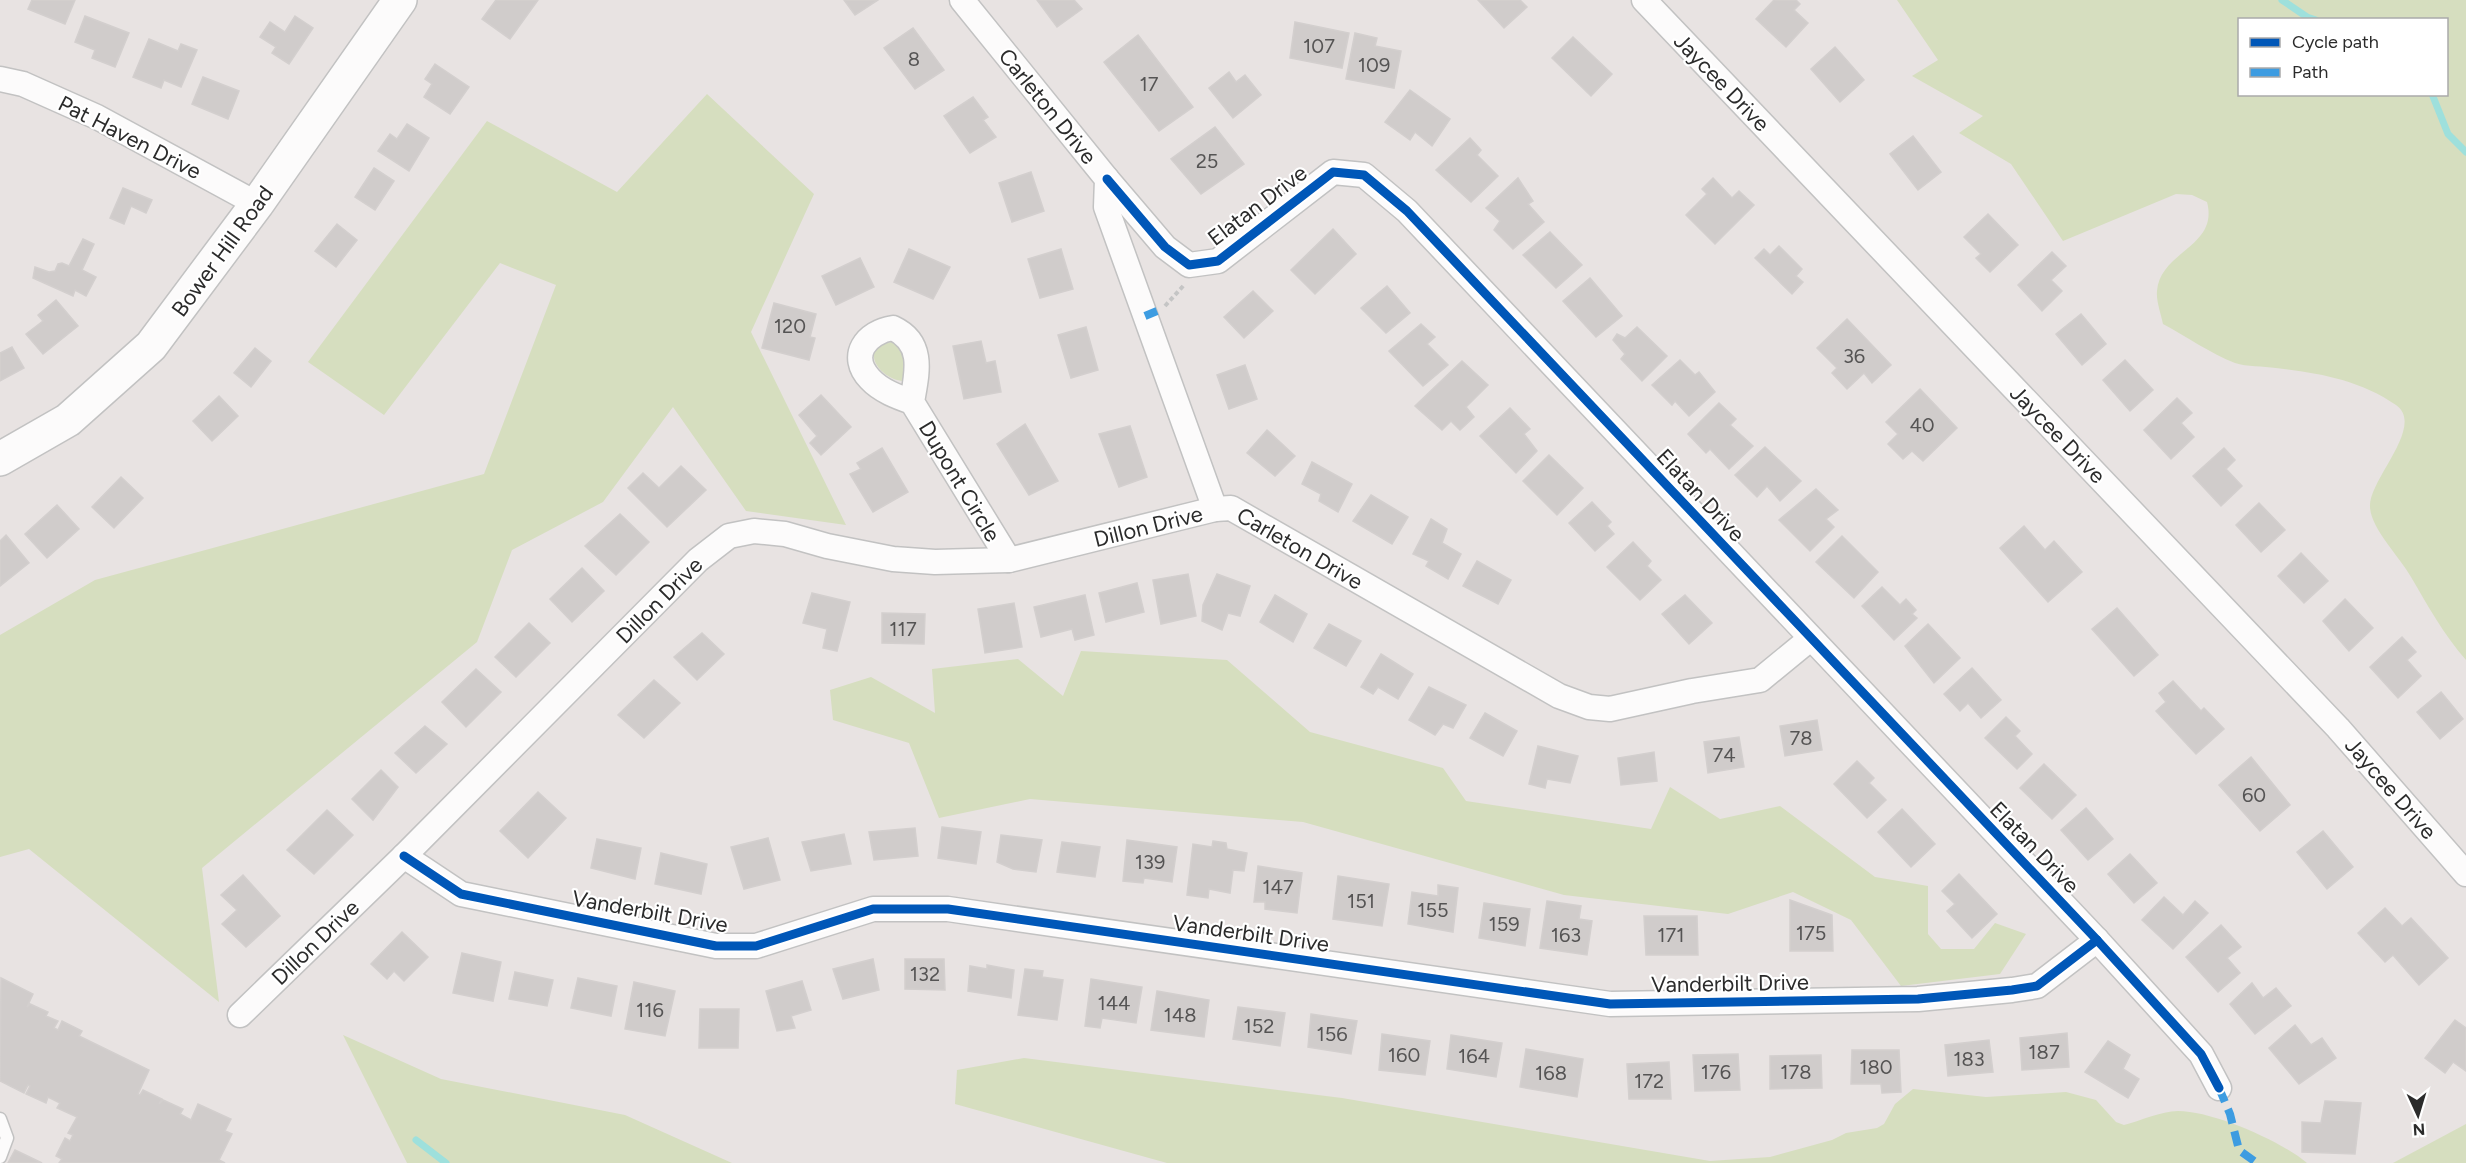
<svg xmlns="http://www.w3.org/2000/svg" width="2466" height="1163" font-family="Figtree,sans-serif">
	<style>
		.green { fill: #d6debf; fill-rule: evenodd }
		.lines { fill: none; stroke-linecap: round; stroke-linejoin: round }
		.stream { stroke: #9ee0dc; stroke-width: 7 }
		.building { fill: #d0cccb; stroke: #d3cfce; stroke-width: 1.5 }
		.service-casing { stroke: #c2c2c2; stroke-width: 15 }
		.minor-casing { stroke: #c2c2c2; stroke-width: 27 }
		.secondary-casing { stroke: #c2c2c2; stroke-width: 36 }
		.path { stroke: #c5c5c5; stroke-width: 4; stroke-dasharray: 4.5 3; stroke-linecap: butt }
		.service { stroke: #fcfbfb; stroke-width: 12 }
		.minor { stroke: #fcfbfb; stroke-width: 24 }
		.secondary { stroke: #fcfbfb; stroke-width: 33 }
		.quiet { stroke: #3d9ce1; stroke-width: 8; stroke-dasharray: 15 8; stroke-linecap: butt }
		.cycleway-casing { stroke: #fff; stroke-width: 13 }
		.cycleway { stroke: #0057b8; stroke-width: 9 }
		.labels { text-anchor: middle; stroke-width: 4.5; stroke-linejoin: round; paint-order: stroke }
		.number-label { font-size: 20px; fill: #555454 }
		.street-label { font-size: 22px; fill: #2b2b2b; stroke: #fff }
	</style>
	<rect width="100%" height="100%" fill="#e8e3e2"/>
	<g class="green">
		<path d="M1897 0H2466V660C2444 635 2428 606 2411 577 2400 557 2371 529 2370 507 2368 480 2426 426 2396 405 2360 380 2319 373 2276 368 2263 366 2247 367 2235 363 2211 354 2186 336 2163 324 2161 314 2156 301 2157 291 2160 251 2219 247 2207 202L2192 195 2176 194 2063 241 2011 164 1959 133 1983 116 1912 76 1938 60ZM2240 20H2446V94H2240Z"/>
		<polygon points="707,94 814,194 751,332 846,525 746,511 673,407 603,502 512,550 477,642 202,868 219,1002 29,849 0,857 0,635 95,580 484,474 556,285 500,263 384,415 308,362 487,121 617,192"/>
		<path d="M892 342 904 348 906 378 903 381C878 379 858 346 892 342Z"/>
		<polygon points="1081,651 1227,660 1310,732 1443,768 1466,801 1651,829 1670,787 1720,819 1780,806 1875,877 1928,886 1928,934 1941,949 1974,949 1995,923 2026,934 2000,974 1901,986 1851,920 1793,892 1728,914 1564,895 1303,822 1030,799 939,818 909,743 833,720 830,690 871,677 935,713 932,669 1018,659 1063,696"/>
		<polygon points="343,1035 441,1079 625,1115 732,1163 407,1163"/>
		<path d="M1024 1058 1342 1098 1710 1161 1770 1157 1832 1140 1846 1133 1877 1128 1884 1124 1895 1104 1913 1089 1986 1097 2066 1092 2096 1100 2116 1122 2124 1125C2140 1121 2161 1111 2178 1111 2213 1111 2281 1141 2307 1163H1167L955 1104 957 1070Z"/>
		<polygon points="2466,1124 2466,1163 2393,1163"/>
	</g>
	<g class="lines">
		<g class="stream">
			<polyline points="2282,0 2307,17 2316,20"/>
			<polyline points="2432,94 2448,134 2466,152"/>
			<polyline points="416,1140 446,1163"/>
		</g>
	</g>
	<g class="building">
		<polygon points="32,0 75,0 65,24 28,9"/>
		<polygon points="496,0 538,0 510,39 482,19"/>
		<polygon points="844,0 878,0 855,15"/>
		<polygon points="1037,0 1074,0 1082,9 1057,27"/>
		<polygon points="1478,0 1520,0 1527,7 1504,28"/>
		<polygon points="1774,0 1796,0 1800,4 1794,10 1808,23 1786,47 1756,19"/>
		<polygon points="85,16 129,33 115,67 92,58 95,50 75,42"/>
		<polygon points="295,16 313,28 289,64 272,53 276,47 260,37 270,22 285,32"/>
		<polygon points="1295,22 1349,33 1342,68 1290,58"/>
		<polygon points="913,28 944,70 915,89 884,48"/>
		<polygon points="1355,33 1377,38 1375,46 1401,51 1394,88 1346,79"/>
		<polygon points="1138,35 1193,107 1159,131 1104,62"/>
		<polygon points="1573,37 1612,74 1591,96 1552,58"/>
		<polygon points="149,39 178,51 181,44 197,50 181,87 164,80 161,88 133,77"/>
		<polygon points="1835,47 1864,80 1840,102 1811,69"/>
		<polygon points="435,64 469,87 450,114 424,97 432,84 425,79"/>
		<polygon points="1229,72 1236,82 1245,75 1261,95 1233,118 1209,88"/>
		<polygon points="203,77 239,91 228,119 192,104"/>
		<polygon points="1410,90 1450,119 1432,146 1415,132 1410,140 1385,122"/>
		<polygon points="973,97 988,117 983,120 996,137 970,153 944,116"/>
		<polygon points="407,124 429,138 409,171 378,151 390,134 397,139"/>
		<polygon points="1215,127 1244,164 1201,194 1171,159"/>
		<polygon points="1913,136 1941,172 1918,190 1890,154"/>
		<polygon points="1470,138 1481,150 1477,155 1498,176 1471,202 1436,170"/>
		<polygon points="374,168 394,181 375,210 355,197"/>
		<polygon points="1031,172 1044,211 1012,222 999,183"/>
		<polygon points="1518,178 1533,201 1528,204 1544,222 1513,249 1494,230 1500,221 1486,208"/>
		<polygon points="1713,178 1732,198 1739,191 1754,205 1715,244 1686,215 1707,194 1702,189"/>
		<polygon points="123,188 152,200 146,213 131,206 124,224 110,218"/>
		<polygon points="1988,214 2018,245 1990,272 1976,258 1981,254 1964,237"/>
		<polygon points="337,224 357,240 336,267 315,251"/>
		<polygon points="1333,229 1356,254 1315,294 1291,270"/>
		<polygon points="1550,232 1582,265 1556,288 1523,255"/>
		<polygon points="83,239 94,244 82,270 96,277 86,296 75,290 73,296 33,278 35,267 49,272 55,271 58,264 62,263 69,266"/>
		<polygon points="1779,246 1802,269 1796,276 1803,282 1792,294 1755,258 1764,249 1770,255"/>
		<polygon points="909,249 950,267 933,299 894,282"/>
		<polygon points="1061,249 1073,289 1040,298 1028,259"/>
		<polygon points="2052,252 2066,266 2051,280 2062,291 2042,311 2018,285"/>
		<polygon points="860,258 874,287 836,305 822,276"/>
		<polygon points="1590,278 1622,316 1596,337 1563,301"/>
		<polygon points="1387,286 1410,313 1386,333 1361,308"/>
		<polygon points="1253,291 1273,311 1244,338 1224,317"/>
		<polygon points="56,300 78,326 43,354 26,334 43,321 38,315"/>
		<polygon points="774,303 816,314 810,337 815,338 809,360 762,348"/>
		<polygon points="2081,314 2106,344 2082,365 2056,334"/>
		<polygon points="1847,319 1891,365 1872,383 1864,373 1847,389 1832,373 1837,368 1817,348"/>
		<polygon points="1421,324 1435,337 1427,344 1448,365 1423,386 1389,351"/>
		<polygon points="1086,327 1098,370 1071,378 1058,335"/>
		<polygon points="1637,327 1667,356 1642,381 1621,359 1625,354 1613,340 1617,334 1625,338"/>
		<polygon points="981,341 986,363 995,361 1001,392 964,399 953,346"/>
		<polygon points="12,347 24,368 0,381 0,353"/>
		<polygon points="255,348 271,361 251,387 234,373"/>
		<polygon points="1680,360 1695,375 1699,372 1715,392 1689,416 1675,401 1672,405 1652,385"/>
		<polygon points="2125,360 2153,390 2130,411 2103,380"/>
		<polygon points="1462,361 1488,385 1466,407 1474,417 1460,430 1451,421 1442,430 1415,406"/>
		<polygon points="1245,365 1257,399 1229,409 1217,375"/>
		<polygon points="1920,389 1957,428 1923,461 1912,451 1903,459 1888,444 1898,434 1886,422"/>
		<polygon points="821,395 851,427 821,455 810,443 817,436 799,415"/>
		<polygon points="219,396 238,416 212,441 193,421"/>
		<polygon points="2177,398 2192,413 2181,423 2194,437 2171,459 2144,430"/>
		<polygon points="1719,403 1736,419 1730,425 1753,446 1729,469 1710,449 1706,453 1688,434"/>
		<polygon points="1510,408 1530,429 1524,434 1537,451 1516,473 1480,436"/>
		<polygon points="1025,424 1058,481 1029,495 997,444"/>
		<polygon points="1130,426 1147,477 1119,487 1099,434"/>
		<polygon points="1267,430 1295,456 1275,476 1247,453"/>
		<polygon points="1765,447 1801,481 1780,501 1767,486 1757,497 1735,475"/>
		<polygon points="882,448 908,492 873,512 850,474 861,469 857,463"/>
		<polygon points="2224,448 2235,460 2226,469 2242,486 2221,506 2193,476"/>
		<polygon points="1549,455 1583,488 1557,515 1523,481"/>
		<polygon points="1312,462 1352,484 1338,512 1319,501 1321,494 1302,484"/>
		<polygon points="681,466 706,490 667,527 628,488 643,473 659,488"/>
		<polygon points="121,477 143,498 114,528 92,507"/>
		<polygon points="1816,489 1838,510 1826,519 1834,527 1810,551 1779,520"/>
		<polygon points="1371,495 1408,517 1392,544 1353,521"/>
		<polygon points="1592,502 1611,522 1607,526 1614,534 1595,551 1569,523"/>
		<polygon points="2259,503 2285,530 2261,552 2236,525"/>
		<polygon points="57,505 79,529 47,558 25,534"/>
		<polygon points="620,514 649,542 616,575 585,546"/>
		<polygon points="1431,519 1447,529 1442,543 1461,554 1448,579 1426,566 1429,561 1413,554"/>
		<polygon points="2024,526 2045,550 2054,541 2082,572 2048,602 2000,548"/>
		<polygon points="6,535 29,563 0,586 0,541"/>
		<polygon points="1842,536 1878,572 1854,598 1816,562"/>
		<polygon points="1633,542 1651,561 1647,566 1661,580 1640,600 1607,567"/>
		<polygon points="2301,553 2328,581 2304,603 2278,576"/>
		<polygon points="1477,561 1511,580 1498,604 1463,586"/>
		<polygon points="582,568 604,591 572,622 550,599"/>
		<polygon points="1188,574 1196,616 1161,624 1153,580"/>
		<polygon points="1217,574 1250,586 1240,616 1228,613 1222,630 1202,621 1203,605"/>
		<polygon points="1137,583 1144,612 1106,622 1099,593"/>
		<polygon points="1882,587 1900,605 1906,599 1916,610 1912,614 1917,618 1894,640 1862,606"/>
		<polygon points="812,593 850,602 837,651 823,648 827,629 803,623"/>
		<polygon points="1085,595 1094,635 1075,640 1072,629 1041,637 1034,607"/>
		<polygon points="1275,595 1307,614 1293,642 1260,622"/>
		<polygon points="1685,595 1712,623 1689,644 1662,614"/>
		<polygon points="2345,599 2373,628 2349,651 2323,621"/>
		<polygon points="1014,603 1022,647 985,653 978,609"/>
		<polygon points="2117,608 2158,655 2134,676 2092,629"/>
		<polygon points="882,613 925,614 924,644 882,643"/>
		<polygon points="529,623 550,643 516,677 495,657"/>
		<polygon points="1329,624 1361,641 1346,666 1314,648"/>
		<polygon points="1928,624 1960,658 1934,683 1905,646"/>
		<polygon points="702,633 724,654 697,680 674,657"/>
		<polygon points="2402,637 2416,652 2407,660 2421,676 2398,698 2370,667"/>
		<polygon points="1381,654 1413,674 1398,699 1378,687 1373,694 1361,687"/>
		<polygon points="1972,668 2001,700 1981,718 1968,703 1960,711 1944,694"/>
		<polygon points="476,669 501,692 466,727 442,702"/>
		<polygon points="654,680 680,703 644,738 618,715"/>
		<polygon points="2173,681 2201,711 2204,708 2224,729 2196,754 2156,711 2166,702 2159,693"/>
		<polygon points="1429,687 1466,705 1453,728 1443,724 1435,735 1409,720"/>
		<polygon points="2441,692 2463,719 2440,739 2417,712"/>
		<polygon points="1485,713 1517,731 1503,756 1470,738"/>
		<polygon points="2006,717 2020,731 2015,736 2032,754 2017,769 1985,738"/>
		<polygon points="1817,720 1822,750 1785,756 1780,726"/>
		<polygon points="425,726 447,744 416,773 395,753"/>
		<polygon points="1739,737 1744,767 1708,773 1704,742"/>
		<polygon points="1538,746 1578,756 1570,783 1547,779 1545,788 1529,784"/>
		<polygon points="1654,752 1657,781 1621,785 1618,758"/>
		<polygon points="2251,757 2290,805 2260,831 2219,785"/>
		<polygon points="1857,761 1874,778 1869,783 1886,800 1867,818 1834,784"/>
		<polygon points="2044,764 2076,795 2052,819 2020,788"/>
		<polygon points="381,770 398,787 373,820 352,799"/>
		<polygon points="538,792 566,818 528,858 500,831"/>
		<polygon points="2086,808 2113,839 2088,860 2061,830"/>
		<polygon points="1902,809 1935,844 1911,867 1878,832"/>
		<polygon points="327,810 353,835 314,874 287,850"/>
		<polygon points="942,827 981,832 976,864 938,858"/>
		<polygon points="915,828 918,856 874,860 869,832"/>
		<polygon points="2323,831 2353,867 2327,889 2297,852"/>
		<polygon points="844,834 851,864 811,871 802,842"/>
		<polygon points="1001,835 1042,840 1036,872 1013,869 997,862"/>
		<polygon points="768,838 780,880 744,889 731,847"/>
		<polygon points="597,839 641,848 635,879 591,868"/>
		<polygon points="1127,840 1177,847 1172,882 1144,878 1143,883 1123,881"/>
		<polygon points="1213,841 1226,843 1227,849 1247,853 1244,871 1233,870 1230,893 1209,889 1208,898 1187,895 1193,844 1212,847"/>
		<polygon points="1062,842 1100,847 1095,877 1057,872"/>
		<polygon points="661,853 707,864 701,894 655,884"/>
		<polygon points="2130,854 2157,883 2134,903 2108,874"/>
		<polygon points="1258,866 1302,873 1297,913 1265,909 1265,902 1254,902"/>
		<polygon points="1959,874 1997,914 1972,938 1947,911 1955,904 1942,891"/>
		<polygon points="243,875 280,916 246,947 222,924 237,910 221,895"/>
		<polygon points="1338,876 1389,884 1382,926 1333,919"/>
		<polygon points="1438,885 1458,888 1453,932 1408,924 1412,892 1438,896"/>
		<polygon points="2164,897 2183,915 2195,901 2208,913 2173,949 2142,920"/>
		<polygon points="1790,900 1832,915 1833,951 1790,951"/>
		<polygon points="1547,901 1581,906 1579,919 1592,921 1587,955 1540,948"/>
		<polygon points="1484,903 1530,909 1525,946 1479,938"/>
		<polygon points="2385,908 2402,926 2411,918 2448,958 2419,985 2393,955 2385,962 2358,933"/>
		<polygon points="1644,916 1697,916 1698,955 1646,955"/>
		<polygon points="2221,925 2241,947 2227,958 2240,973 2218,992 2186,957"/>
		<polygon points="402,932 428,957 404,981 394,971 387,979 371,964"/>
		<polygon points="462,953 501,962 493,1001 453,993"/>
		<polygon points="873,959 879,990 843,999 833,969"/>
		<polygon points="905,959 944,959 945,990 905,989"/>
		<polygon points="987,965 1014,970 1011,998 968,991 970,966 987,969"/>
		<polygon points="1025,969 1043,971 1042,977 1063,980 1057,1020 1018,1015"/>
		<polygon points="515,972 553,980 547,1006 509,999"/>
		<polygon points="1,978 33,994 27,1007 30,1004 48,1012 46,1016 58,1021 54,1028 58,1030 62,1021 82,1031 79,1036 149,1070 138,1094 140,1095 143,1090 162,1099 159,1104 163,1100 183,1109 180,1114 191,1120 198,1104 231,1119 225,1131 232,1134 219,1160 225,1163 59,1163 62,1159 56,1156 65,1138 70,1141 73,1135 68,1133 77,1117 57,1108 60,1103 48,1097 46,1103 26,1094 30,1086 28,1085 24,1093 0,1081"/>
		<polygon points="578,978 617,986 611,1016 571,1008"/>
		<polygon points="1091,979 1142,987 1136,1023 1102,1018 1100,1028 1085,1026"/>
		<polygon points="802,981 811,1010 791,1016 795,1028 777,1031 766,991"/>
		<polygon points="634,982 675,991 665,1036 625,1029"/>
		<polygon points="2252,983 2263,998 2276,988 2291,1006 2255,1034 2230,1004"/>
		<polygon points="1157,991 1209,1000 1204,1037 1151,1030"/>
		<polygon points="1238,1007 1285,1013 1280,1046 1233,1039"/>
		<polygon points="700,1009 739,1009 738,1048 699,1048"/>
		<polygon points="1311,1014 1357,1021 1351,1054 1308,1047"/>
		<polygon points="2455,1020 2466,1028 2466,1071 2453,1062 2445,1073 2425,1058"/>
		<polygon points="2295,1025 2311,1045 2322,1038 2336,1058 2299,1084 2269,1048"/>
		<polygon points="2067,1033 2069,1067 2022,1070 2020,1038"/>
		<polygon points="1382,1034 1430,1041 1425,1075 1379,1070"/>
		<polygon points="1451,1035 1502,1043 1496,1077 1447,1069"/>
		<polygon points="1989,1040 1993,1072 1948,1076 1945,1045"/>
		<polygon points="2108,1041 2130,1055 2123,1069 2139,1079 2128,1098 2085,1072"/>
		<polygon points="1526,1049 1583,1059 1577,1097 1520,1087"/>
		<polygon points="1852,1050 1899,1050 1901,1092 1882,1093 1881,1084 1851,1084"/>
		<polygon points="1738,1054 1740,1090 1695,1091 1693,1055"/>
		<polygon points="1821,1055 1822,1088 1770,1089 1770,1056"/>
		<polygon points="1669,1062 1671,1099 1629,1099 1627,1064"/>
		<polygon points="2325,1101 2361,1103 2355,1154 2302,1152 2302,1122 2321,1123"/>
		<polygon points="15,1150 42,1163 8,1163"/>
	</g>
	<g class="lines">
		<defs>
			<polyline id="service" points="0,1119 7,1138 0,1157"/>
			<g id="minor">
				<polyline points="962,0 1107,179 1106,207 1215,509 1231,508 1559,696 1589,707 1610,709 1692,691 1760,680 1810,639"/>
				<polyline points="1644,0 2338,728 2466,874"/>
				<polyline points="0,79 23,84 97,117 257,204"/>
				<polyline points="1107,179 1165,247 1189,265 1218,261 1333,172 1364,175 1407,211 2097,940 2201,1054 2219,1088"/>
				<path d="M912 402C917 373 925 343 893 328 866 332 848 356 870 379 881 391 898 397 912 402L1009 560"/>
				<polyline points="404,856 461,894 716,946 756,946 873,909 948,909 1610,1004 1918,999 2012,990 2037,986 2097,940"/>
				<polyline points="240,1015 404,856 698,560 729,536 754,531 785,534 827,546 893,559 935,562 1009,560 1215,509"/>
			</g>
			<polyline id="secondary" points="0,459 68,420 151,346 257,204 400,0"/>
		</defs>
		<use href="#service" class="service-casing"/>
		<use href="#minor" class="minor-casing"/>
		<use href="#secondary" class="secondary-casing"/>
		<polyline class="path" points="1165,306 1184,285"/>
		<use href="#service" class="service"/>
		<use href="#minor" class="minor"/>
		<use href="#secondary" class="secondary"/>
		<g class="quiet">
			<polyline points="1145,316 1157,311"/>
			<polyline points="2219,1088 2230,1114 2239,1150 2257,1163"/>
		</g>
		<defs>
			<g id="cycleway">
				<polyline points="1107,179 1165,247 1189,265 1218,261 1333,172 1364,175 1407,211 2097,940 2201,1054 2219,1088"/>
				<polyline points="404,856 461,894 716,946 756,946 873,909 948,909 1610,1004 1918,999 2012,990 2037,986 2097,940"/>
			</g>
		</defs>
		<use href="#cycleway" class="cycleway-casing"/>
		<use href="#cycleway" class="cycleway"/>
	</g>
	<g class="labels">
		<g class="number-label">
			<text x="1319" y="53">107</text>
			<text x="914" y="66">8</text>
			<text x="1374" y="72">109</text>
			<text x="1149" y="91">17</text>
			<text x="1207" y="168">25</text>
			<text x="790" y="333">120</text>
			<text x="1854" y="363">36</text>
			<text x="1922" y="432">40</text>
			<text x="903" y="636">117</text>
			<text x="1801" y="745">78</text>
			<text x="1724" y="762">74</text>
			<text x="2254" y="802">60</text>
			<text x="1150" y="869">139</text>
			<text x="1278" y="894">147</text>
			<text x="1361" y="908">151</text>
			<text x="1433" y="917">155</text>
			<text x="1504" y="931">159</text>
			<text x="1811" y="940">175</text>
			<text x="1566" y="942">163</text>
			<text x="1671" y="942">171</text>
			<text x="925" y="981">132</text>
			<text x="1114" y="1010">144</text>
			<text x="650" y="1017">116</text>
			<text x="1180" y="1022">148</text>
			<text x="1259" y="1033">152</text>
			<text x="1332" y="1041">156</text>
			<text x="2044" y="1059">187</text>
			<text x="1404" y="1062">160</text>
			<text x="1474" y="1063">164</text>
			<text x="1969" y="1066">183</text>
			<text x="1876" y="1074">180</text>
			<text x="1716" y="1079">176</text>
			<text x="1796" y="1079">178</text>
			<text x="1551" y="1080">168</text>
			<text x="1649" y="1088">172</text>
		</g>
		<g class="street-label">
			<text transform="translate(1722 82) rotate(46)" y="8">Jaycee Drive</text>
			<text transform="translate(1048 106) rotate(51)" y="8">Carleton Drive</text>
			<text transform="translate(130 137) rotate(27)" y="8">Pat Haven Drive</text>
			<text transform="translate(1257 205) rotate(-37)" y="8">Elatan Drive</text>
			<text transform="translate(222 251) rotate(-54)" y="8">Bower Hill Road</text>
			<text transform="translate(2058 434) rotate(46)" y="8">Jaycee Drive</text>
			<text transform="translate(960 481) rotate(59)" y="8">Dupont Circle</text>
			<text transform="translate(1701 495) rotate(47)" y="8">Elatan Drive</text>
			<text transform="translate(1148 526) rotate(-14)" y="8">Dillon Drive</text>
			<text transform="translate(1300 548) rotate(30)" y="8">Carleton Drive</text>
			<text transform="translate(659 600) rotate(-45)" y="8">Dillon Drive</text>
			<text transform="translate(2391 788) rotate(49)" y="8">Jaycee Drive</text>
			<text transform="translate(2035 847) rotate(46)" y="8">Elatan Drive</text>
			<text transform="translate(650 911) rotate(10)" y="8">Vanderbilt Drive</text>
			<text transform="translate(1251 933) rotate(8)" y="8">Vanderbilt Drive</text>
			<text transform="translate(315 942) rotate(-44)" y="8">Dillon Drive</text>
			<text transform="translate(1730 983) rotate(-1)" y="8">Vanderbilt Drive</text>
		</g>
	</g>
	<rect x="2238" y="18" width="210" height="78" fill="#ffffff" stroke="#aaaaaa" stroke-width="1.5"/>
	<rect x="2250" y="38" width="30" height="9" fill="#0057b8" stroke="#aaaaaa" stroke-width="1.5"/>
	<text x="2292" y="48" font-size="18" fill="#2b2b2b">Cycle path</text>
	<rect x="2250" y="68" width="30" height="9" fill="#3d9ce1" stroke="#aaaaaa" stroke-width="1.5"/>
	<text x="2292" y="78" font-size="18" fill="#2b2b2b">Path</text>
	<g transform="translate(2418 1115) rotate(176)" stroke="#ffffff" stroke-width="4.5" paint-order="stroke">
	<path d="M0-4.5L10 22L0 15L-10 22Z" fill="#2b2b2b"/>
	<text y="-9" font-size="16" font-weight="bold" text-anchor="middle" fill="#2b2b2b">N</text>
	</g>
</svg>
